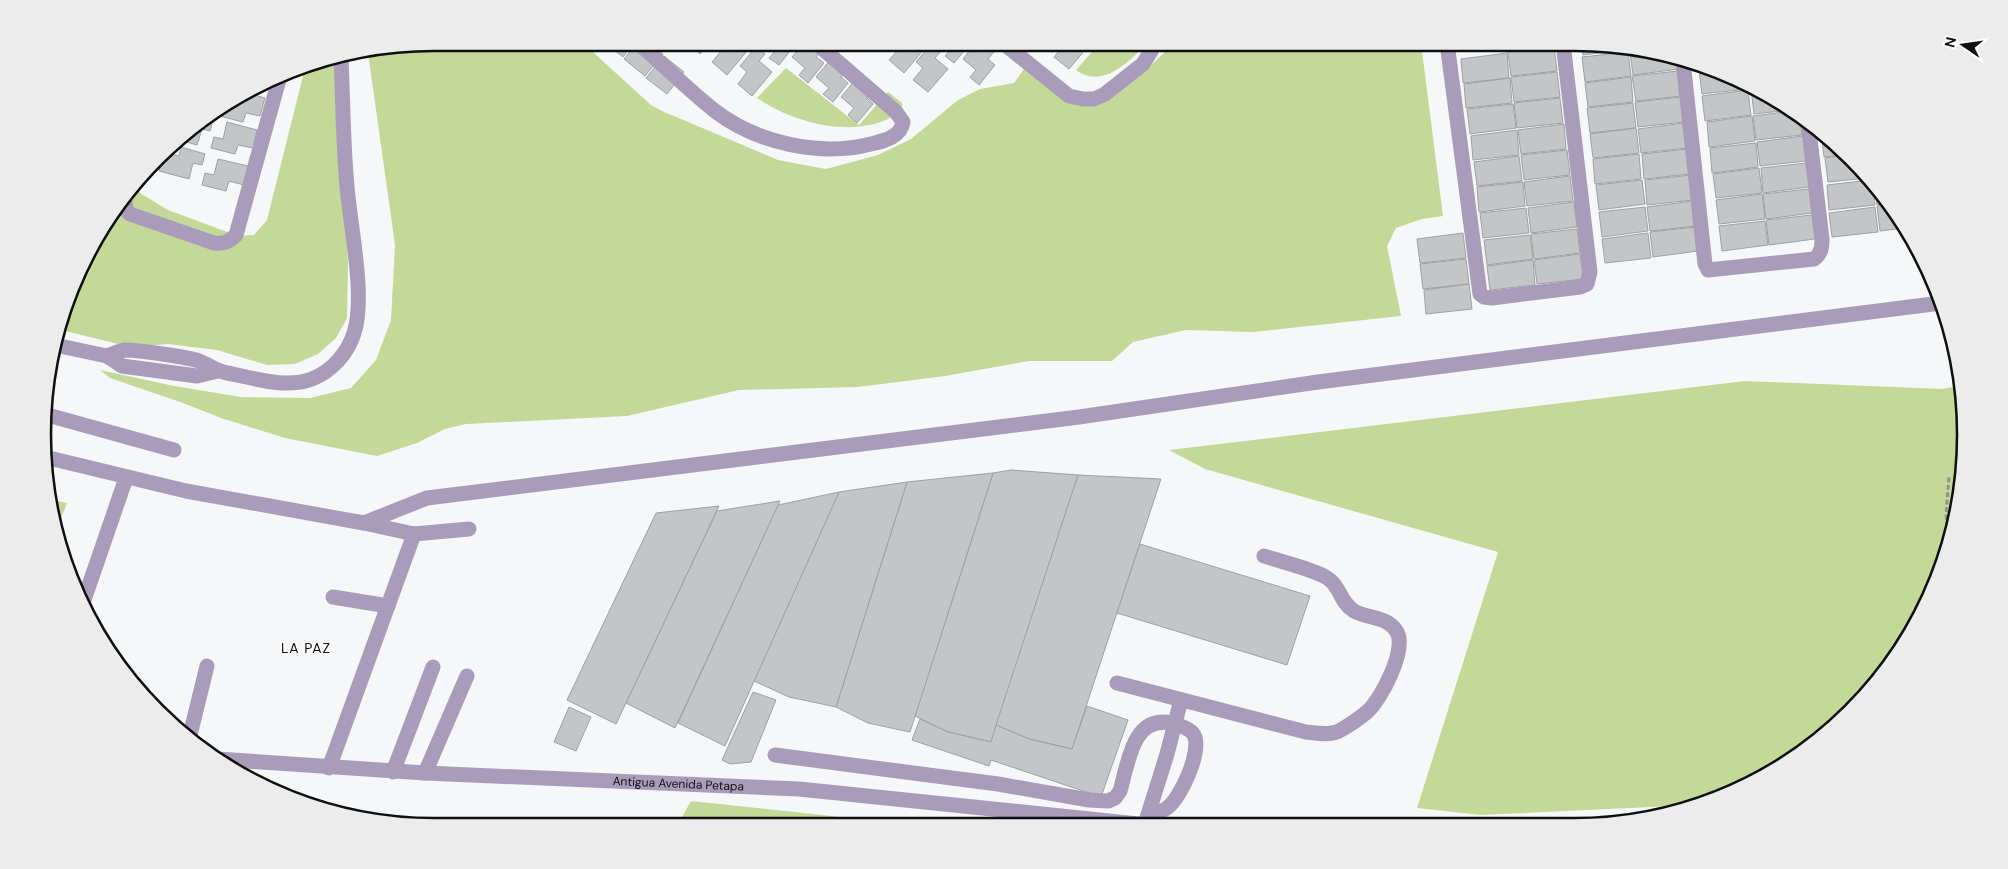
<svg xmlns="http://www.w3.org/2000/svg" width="2008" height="869" font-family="'DM Sans',sans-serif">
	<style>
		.green { fill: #c4d998 }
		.building { fill: #c4c5c6; stroke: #9fa0a1 }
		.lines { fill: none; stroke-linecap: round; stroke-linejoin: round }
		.path { stroke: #909192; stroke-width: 3; stroke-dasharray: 5 2.5; stroke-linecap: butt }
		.minor { stroke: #a99cba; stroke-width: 15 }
		.labels { text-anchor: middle; stroke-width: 4; stroke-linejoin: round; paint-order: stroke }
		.street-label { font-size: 12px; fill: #0e0f0f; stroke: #fff }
		.neighbourhood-label { font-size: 14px; letter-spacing: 1px; fill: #0e0f0f; stroke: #fff }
		.rim { fill: none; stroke: #0e0f0f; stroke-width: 2.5 }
	</style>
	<rect width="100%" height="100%" fill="#f6f7f9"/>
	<g class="green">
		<polygon points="435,43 583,43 651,105 662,111 778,160 826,169 878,155 911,139 958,100 980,89 1014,83 1026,66 1048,87 1111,98 1140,76 1169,48 1171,43 1421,43 1443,216 1422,219 1396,228 1387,246 1401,316 1253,332 1186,330 1133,342 1112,361 1029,361 945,376 858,387 739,390 627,416 466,424 445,429 417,443 377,456 285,438 221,418 183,403 110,378 100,370 174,386 241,397 310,398 351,388 376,360 391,320 395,245 368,53"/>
		<path d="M1100 43H1147C1130 61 1102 90 1076 70Z"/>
		<polygon points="339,58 340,117 348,264 347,318 336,338 318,354 295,364 267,365 217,350 168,344 131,347 61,330 95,239 138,187 140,193 168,210 238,236 254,235 267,220 306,64"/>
		<path d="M786 68 859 125 888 92 902 103V111C860 141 797 125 757 98Z"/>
		<polygon points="1745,381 1943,389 1961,385 1965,409 1962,486 1945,561 1885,673 1812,745 1724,797 1693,805 1481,815 1417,808 1498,552 1205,469 1169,450"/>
		<polygon points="49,499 67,503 57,529 50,511"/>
		<polygon points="691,801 878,821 942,825 677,826"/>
	</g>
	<g class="building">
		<polygon points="605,43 634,43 623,57"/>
		<polygon points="637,43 649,43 663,54 645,76 624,59"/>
		<polygon points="687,43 710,43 700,54"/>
		<polygon points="716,43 737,43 747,51 727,75 712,62 722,50 715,44"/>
		<polygon points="765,43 790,43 794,46 779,65 769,58 775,51"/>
		<polygon points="804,43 823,43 826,45 816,57 824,63 808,83 799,75 805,68 792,57"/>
		<polygon points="870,43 885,43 879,50"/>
		<polygon points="892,43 916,43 924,49 904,73 889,60 899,49"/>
		<polygon points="932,43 941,51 935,58 948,69 928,92 913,80 923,68 916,62"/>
		<polygon points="943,43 968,43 970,44 954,63 945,56 951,49"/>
		<polygon points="976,43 992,43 998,47 988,59 995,65 979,85 970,77 976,70 963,59"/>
		<polygon points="1061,43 1086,43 1089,45 1069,69 1054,57 1064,45"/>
		<polygon points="1582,44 1621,50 1583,55"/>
		<polygon points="1554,46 1557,71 1511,76 1508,52"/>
		<polygon points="756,47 765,54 759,61 772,72 752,96 738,84 747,72 740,66"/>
		<polygon points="1628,52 1631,76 1585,82 1582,57"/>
		<polygon points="1630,52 1678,60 1679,69 1633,75"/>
		<polygon points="836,53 851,65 841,77 848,83 833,102 823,94 829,88 816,77"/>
		<polygon points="1507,53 1509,78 1463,83 1461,59"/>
		<polygon points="664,56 684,72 667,94 646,78"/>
		<polygon points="1711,68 1747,85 1747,89 1702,94 1699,70"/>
		<polygon points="1678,71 1681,96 1636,101 1632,76"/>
		<polygon points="1557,72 1560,97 1514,102 1511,77"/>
		<polygon points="861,73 875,86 866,97 873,104 857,123 848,115 854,108 841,97"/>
		<polygon points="1631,77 1633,102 1588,107 1585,83"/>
		<polygon points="1510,78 1512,103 1466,108 1464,84"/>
		<polygon points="1751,89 1756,89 1770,95 1790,110 1754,114"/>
		<polygon points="1748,90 1751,115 1705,121 1702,96"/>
		<polygon points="244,92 265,98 260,116 246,113 243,122 219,116 221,107 224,105 231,107 233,99"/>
		<polygon points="1681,97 1684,122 1638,127 1635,102"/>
		<polygon points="1560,98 1563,123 1517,128 1514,103"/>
		<polygon points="1633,103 1636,128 1590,133 1587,108"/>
		<polygon points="1513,104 1516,128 1470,134 1467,109"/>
		<polygon points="1792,111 1800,117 1802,135 1756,140 1753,116"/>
		<polygon points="1752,116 1755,141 1709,147 1707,122"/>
		<polygon points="207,118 213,120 210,131 202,129 197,145 176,139"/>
		<polygon points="227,122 257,130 253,148 238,145 235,154 211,148 214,137 223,139"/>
		<polygon points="1684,123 1687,148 1641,153 1638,129"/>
		<polygon points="1564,124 1566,149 1521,154 1518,130"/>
		<polygon points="1636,128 1639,153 1593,158 1590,134"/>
		<polygon points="1517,130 1519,155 1473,160 1471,136"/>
		<polygon points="1821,132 1832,140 1846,154 1824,157"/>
		<polygon points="1803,136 1806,161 1760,166 1757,142"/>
		<polygon points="1756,143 1758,167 1712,173 1710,148"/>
		<polygon points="181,147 205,154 202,165 193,163 189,179 159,171 165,153 179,156"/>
		<polygon points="1688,149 1690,174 1644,179 1642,154"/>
		<polygon points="1567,150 1570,175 1524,180 1521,155"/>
		<polygon points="1639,154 1641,179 1595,184 1593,159"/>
		<polygon points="1846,155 1868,178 1828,182 1825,158"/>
		<polygon points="1519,156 1522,181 1477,186 1474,162"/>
		<polygon points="218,159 248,166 244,185 229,181 226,191 202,185 205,173 214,175"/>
		<polygon points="1807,163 1809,187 1763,193 1761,168"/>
		<polygon points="1759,168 1762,193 1716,198 1713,174"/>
		<polygon points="1691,175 1693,200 1647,205 1645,180"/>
		<polygon points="1570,176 1573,201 1527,206 1524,182"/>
		<polygon points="1642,180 1645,204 1599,210 1596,185"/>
		<polygon points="1870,180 1873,184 1875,205 1829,210 1827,185"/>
		<polygon points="1523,182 1525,206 1479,212 1477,187"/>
		<polygon points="1875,185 1885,196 1889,203 1877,205"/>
		<polygon points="1809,189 1812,213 1766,219 1763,194"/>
		<polygon points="1762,194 1765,219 1719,224 1716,200"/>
		<polygon points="1693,201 1696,226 1650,231 1647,207"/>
		<polygon points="1574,202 1577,227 1531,233 1528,208"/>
		<polygon points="1890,205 1904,228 1880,231 1877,206"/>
		<polygon points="1645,207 1648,231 1602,237 1599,212"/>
		<polygon points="1875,207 1878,232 1832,237 1829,213"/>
		<polygon points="1526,208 1529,233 1483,238 1480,213"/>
		<polygon points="1812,215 1815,239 1769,245 1766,220"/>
		<polygon points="1765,221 1768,245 1722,251 1719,226"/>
		<polygon points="1696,227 1698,251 1653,257 1650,232"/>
		<polygon points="1577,229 1580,253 1534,259 1531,234"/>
		<polygon points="1463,233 1466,258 1420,263 1417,239"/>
		<polygon points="1648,233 1651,258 1605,263 1602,239"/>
		<polygon points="1530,235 1533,259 1487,265 1484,240"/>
		<polygon points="1580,254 1583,279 1537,284 1534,260"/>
		<polygon points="1466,259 1469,284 1423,289 1420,264"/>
		<polygon points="1533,260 1535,285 1490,290 1487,266"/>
		<polygon points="1469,284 1472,309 1426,314 1424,290"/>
		<polygon points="1011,470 1078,475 991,742 948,732 915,716 993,473"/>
		<polygon points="993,473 910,732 868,723 836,707 907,482"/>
		<polygon points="1078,475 1161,479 1072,749 1029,739 996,725"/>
		<polygon points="907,482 836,707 789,697 754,681 839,492"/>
		<polygon points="839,492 725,746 678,723 778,505"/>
		<polygon points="780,501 675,728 626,703 717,511"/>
		<polygon points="719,506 616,724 567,700 656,513"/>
		<polygon points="1140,544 1310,596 1287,665 1117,613"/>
		<polygon points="753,692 776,700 751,762 730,764 722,760"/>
		<polygon points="1087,706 1128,720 1101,797 991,760 989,766 912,740 920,719 948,732 991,742 996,725 1029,739 1072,749"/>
		<polygon points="569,707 591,717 576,751 554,742"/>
	</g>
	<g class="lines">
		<polyline class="path" points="1949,542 1946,515 1949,477"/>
		<g class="minor">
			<path d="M638 43C664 65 688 90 715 111 757 143 820 157 871 144 884 141 901 137 903 122L896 112 816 43"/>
			<polyline points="1003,43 1069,96 1083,99 1094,99 1105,94 1143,64 1156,43"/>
			<polyline points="1447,43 1480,294 1484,297 1492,298 1580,287 1587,284 1590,272 1563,43"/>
			<path d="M1683 61 1705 264 1708 270 1814 259C1821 254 1822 248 1822 239L1808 123"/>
			<path d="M125 202 126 210 130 214 214 243C224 244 229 242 236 235L280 76"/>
			<polyline points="55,345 107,356 122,366 197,376 218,371"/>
			<path d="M107 356C112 354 119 351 125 350 137 350 188 357 199 361 209 365 216 371 227 373 254 378 285 389 312 379 332 371 348 353 354 333 366 297 350 226 347 186 343 144 343 101 341 58"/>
			<polyline points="44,414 174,450"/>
			<polyline points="45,457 186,491 364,523 427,498 1079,417 1318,382 1941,303"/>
			<polyline points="414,534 469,529"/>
			<polyline points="333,597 388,606"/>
			<polyline points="84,600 126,478"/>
			<path d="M1117 683 1306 732C1317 733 1329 736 1339 731 1348 726 1360 718 1368 711 1381 699 1407 650 1397 632 1388 616 1368 619 1354 611 1341 603 1341 590 1331 581 1322 571 1278 561 1264 556"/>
			<polyline points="189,739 207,666"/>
			<path d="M775 755 998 784 1089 800 1108 801 1115 798 1120 791C1128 765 1132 715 1171 723 1178 725 1190 728 1194 735 1202 751 1181 798 1167 808 1162 812 1155 813 1149 814"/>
			<path id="s1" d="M217 759 425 773 799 789 1138 824"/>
			<polyline points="329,768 414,534 364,523"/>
			<polyline points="393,772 433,667"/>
			<polyline points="425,773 467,676"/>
			<polyline points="1146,821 1167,754 1181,700"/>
		</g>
	</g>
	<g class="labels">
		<g class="street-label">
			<text dy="4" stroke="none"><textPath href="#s1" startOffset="462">Antigua Avenida Petapa</textPath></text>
		</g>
		<g class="neighbourhood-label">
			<text x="306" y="653">LA PAZ</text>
		</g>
	</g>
	<path d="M0 0H2008V869H0ZM434 51H1574A383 383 0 0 1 1957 434V435A383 383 0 0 1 1574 818H434A383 383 0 0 1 51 435V434A383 383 0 0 1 434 51Z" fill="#ececec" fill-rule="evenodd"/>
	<path class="rim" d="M434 51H1574A383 383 0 0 1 1957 434V435A383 383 0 0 1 1574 818H434A383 383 0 0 1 51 435V434A383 383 0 0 1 434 51Z"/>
	<g transform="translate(1963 45) rotate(283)" stroke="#ffffff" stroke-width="4" paint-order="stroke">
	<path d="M0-4L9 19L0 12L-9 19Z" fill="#0e0f0f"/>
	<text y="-8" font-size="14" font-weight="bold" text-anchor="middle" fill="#0e0f0f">N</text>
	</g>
</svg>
